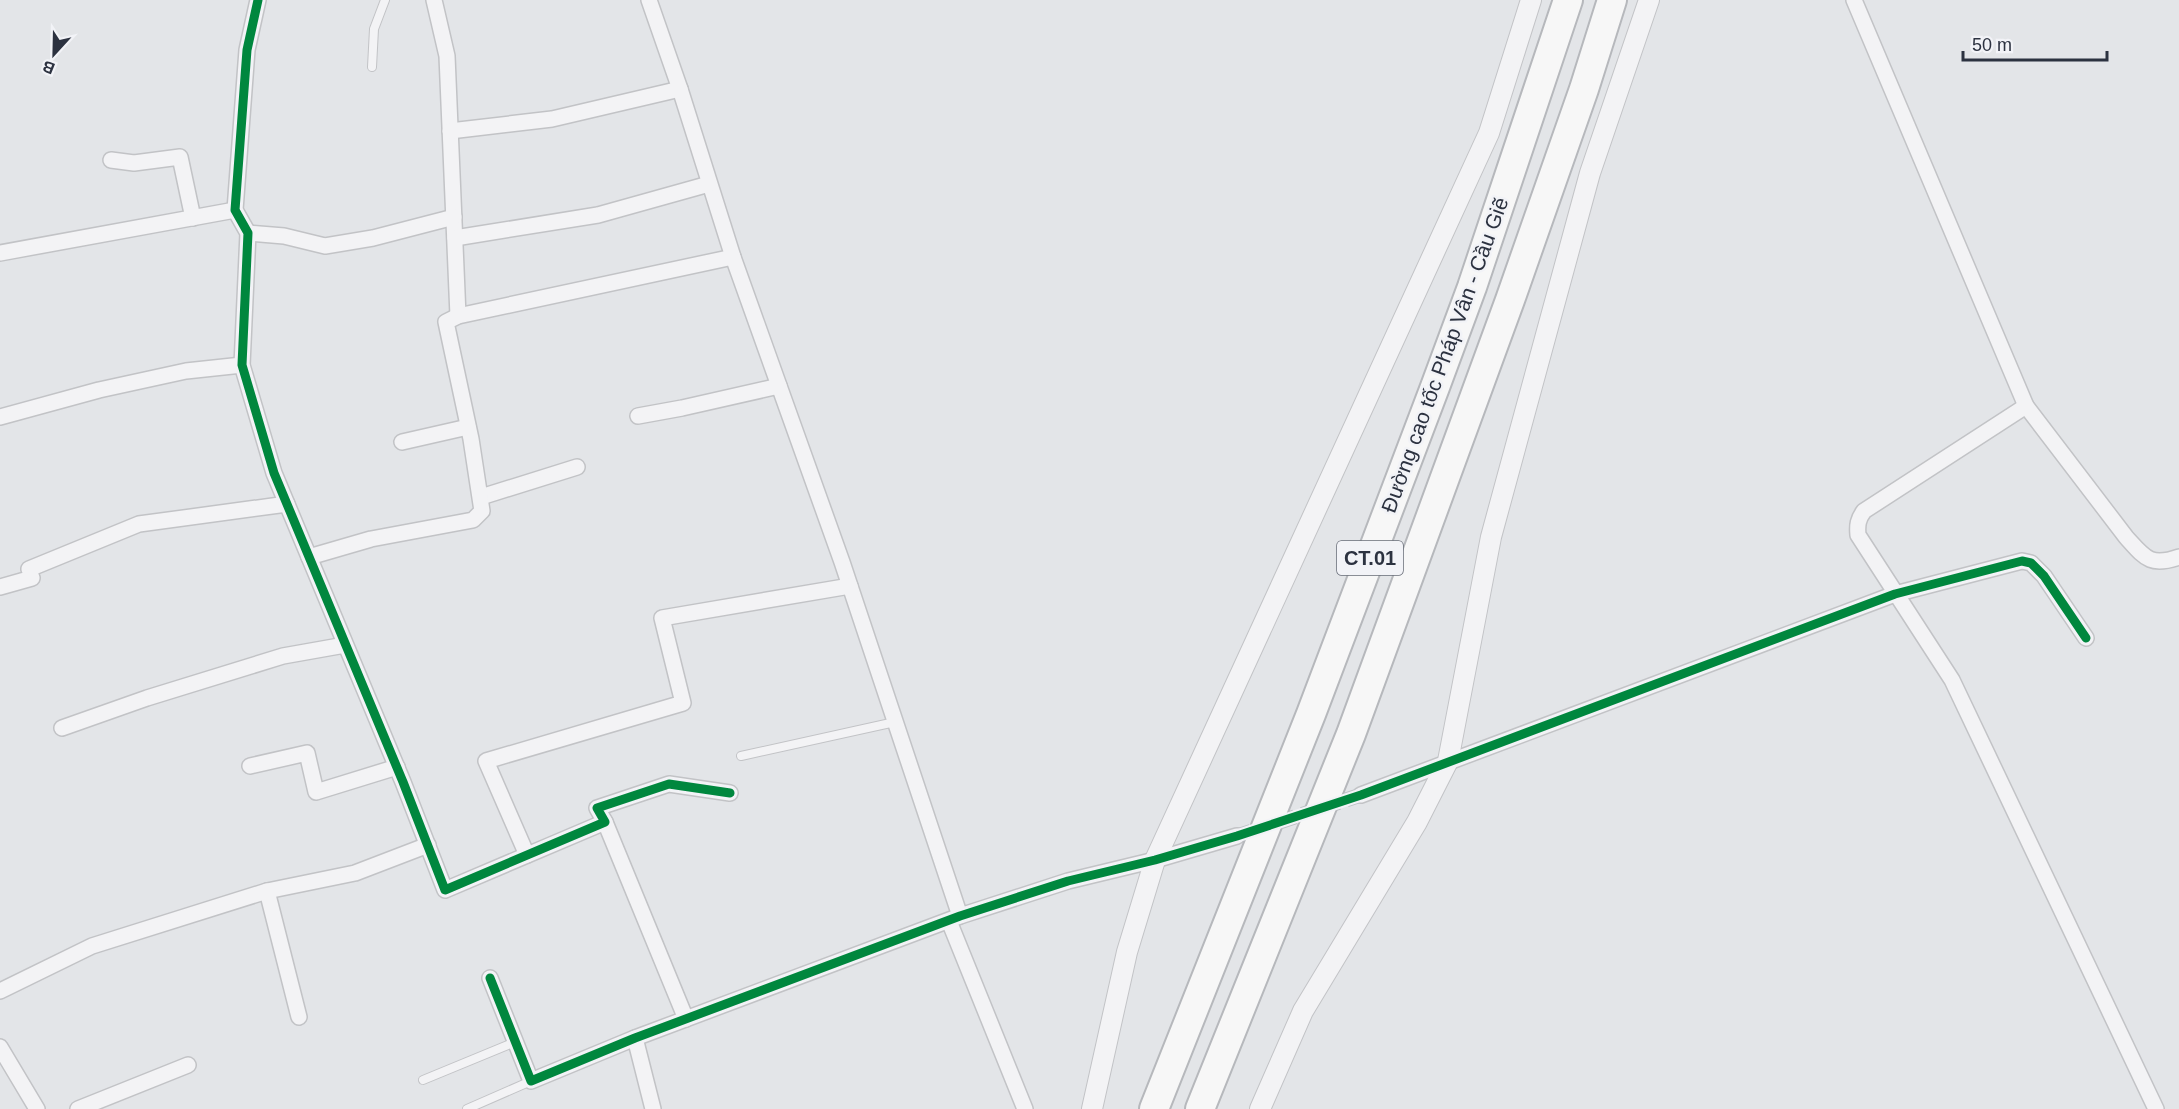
<svg xmlns="http://www.w3.org/2000/svg" width="2179" height="1109" font-family="Helvetica,sans-serif">
	<style>
		.lines { fill: none; stroke-linecap: round; stroke-linejoin: round }
		.minor-tunnel { stroke: #bec1c6; stroke-width: 15; stroke-dasharray: 15 8; stroke-linecap: butt }
		.service-casing { stroke: #c2c3c6; stroke-width: 10 }
		.minor-casing { stroke: #c2c3c6; stroke-width: 18 }
		.tertiary-casing { stroke: #c2c3c6; stroke-width: 22 }
		.motorway-casing { stroke: #b6b8bc; stroke-width: 32 }
		.service { stroke: #f3f3f5; stroke-width: 8 }
		.minor { stroke: #f3f3f5; stroke-width: 15 }
		.tertiary { stroke: #f3f3f5; stroke-width: 20 }
		.motorway { stroke: #f7f7f7; stroke-width: 28 }
		.cycleway-casing { stroke: #f2f3f7; stroke-width: 13 }
		.cycleway { stroke: #00873e; stroke-width: 9 }
		.labels { text-anchor: middle; stroke-width: 5; stroke-linejoin: round; paint-order: stroke }
		.shield { fill: #f2f3f7; stroke: #676c77; stroke-width: 1.5 }
		.shield-label { font-size: 20px; font-weight: bold; fill: #2c3240 }
		.street-label { font-size: 21px; fill: #2c3240; stroke: #f2f3f7 }
	</style>
	<rect width="100%" height="100%" fill="#e3e5e8"/>
	<g class="lines">
		<polyline class="minor-tunnel" points="1237,836 1361,795"/>
		<defs>
			<g id="service">
				<polyline points="372,67 374,29 385,0"/>
				<polyline points="741,756 895,722"/>
				<polyline points="423,1080 515,1042"/>
				<polyline points="467,1109 531,1081"/>
			</g>
			<g id="minor">
				<polyline points="258,0 247,50 235,210 248,233 242,365 274,473 403,782 445,890 605,822 597,808 669,784 730,793"/>
				<polyline points="434,0 447,56 458,316"/>
				<polyline points="649,0 680,89 733,257 842,562 960,916"/>
				<path d="M1854 0 2026 406 2126 537C2145 558 2150 567 2179 557"/>
				<polyline points="450,131 552,119 680,89"/>
				<polyline points="111,160 134,163 180,157 193,218"/>
				<polyline points="248,233 284,236 325,246 373,238 454,217"/>
				<polyline points="455,238 598,215 709,184"/>
				<polyline points="0,253 235,210"/>
				<path d="M2026 406 1864 511C1858 519 1857 525 1858 535L1952 680 2156 1109"/>
				<polyline points="638,416 682,408 779,386"/>
				<polyline points="0,417 99,390 186,371 242,365"/>
				<polyline points="402,442 468,427"/>
				<polyline points="481,497 577,467"/>
				<polyline points="309,557 371,539 473,520 482,511 471,439 446,322 458,316 733,257"/>
				<polyline points="0,587 32,578 29,569 139,524 287,504"/>
				<polyline points="62,728 147,698 283,656 345,645"/>
				<polyline points="250,766 307,753 316,792 397,767"/>
				<polyline points="1361,795 1895,594 2022,561 2031,563 2044,576 2086,638"/>
				<polyline points="605,822 686,1019"/>
				<polyline points="527,855 486,761 683,703 662,618 850,586"/>
				<polyline points="267,891 299,1017"/>
				<polyline points="949,921 1025,1109"/>
				<polyline points="490,978 531,1081 635,1038 960,916 1068,881 1155,860 1237,836"/>
				<polyline points="0,991 92,946 267,891 355,873 428,845"/>
				<polyline points="635,1038 653,1109"/>
				<polyline points="0,1047 37,1109"/>
				<polyline points="78,1109 188,1065"/>
			</g>
			<g id="tertiary">
				<polyline points="1092,1109 1127,952 1155,860 1489,133 1531,0"/>
				<polyline points="1260,1109 1303,1011 1417,822 1448,761 1491,537 1590,173 1649,0"/>
			</g>
			<g id="motorway">
				<polyline points="1154,1109 1311,714 1435,387 1472,287 1568,0"/>
				<polyline points="1200,1109 1351,734 1510,300 1584,89 1612,0"/>
			</g>
		</defs>
		<use href="#service" class="service-casing"/>
		<use href="#minor" class="minor-casing"/>
		<use href="#tertiary" class="tertiary-casing"/>
		<use href="#motorway" class="motorway-casing"/>
		<use href="#service" class="service"/>
		<use href="#minor" class="minor"/>
		<use href="#tertiary" class="tertiary"/>
		<use href="#motorway" class="motorway"/>
		<defs>
			<g id="cycleway">
				<polyline points="258,0 247,50 235,210 248,233 242,365 274,473 403,782 445,890 605,822 597,808 669,784 730,793"/>
				<polyline points="490,978 531,1081 635,1038 960,916 1068,881 1155,860 1237,836 1361,795 1895,594 2022,561 2031,563 2044,576 2086,638"/>
			</g>
		</defs>
		<use href="#cycleway" class="cycleway-casing"/>
		<use href="#cycleway" class="cycleway"/>
	</g>
	<g class="labels">
		<rect class="shield" x="1337" y="541" width="66" height="34" rx="4.5"/>
		<g class="shield-label">
			<text x="1370" y="565">CT.01</text>
		</g>
		<g class="street-label">
			<text transform="translate(1445 355) rotate(-70)" y="7">Đường cao tốc Pháp Vân - Cầu Giẽ</text>
		</g>
	</g>
	<g transform="translate(54 54) rotate(202)" stroke="#f2f3f7" stroke-width="4.5" paint-order="stroke">
	<path d="M0-4.5L10 22L0 15L-10 22Z" fill="#2c3240"/>
	<text y="-9" font-size="16" font-weight="bold" text-anchor="middle" fill="#2c3240">B</text>
	</g>
	<path d="M1963 51v9h144v-9" fill="none" stroke="#2c3240" stroke-width="3"/>
	<text x="1972" y="51" font-size="18" fill="#2c3240" stroke="#f2f3f7" stroke-width="4.5" paint-order="stroke">50 m</text>
</svg>
